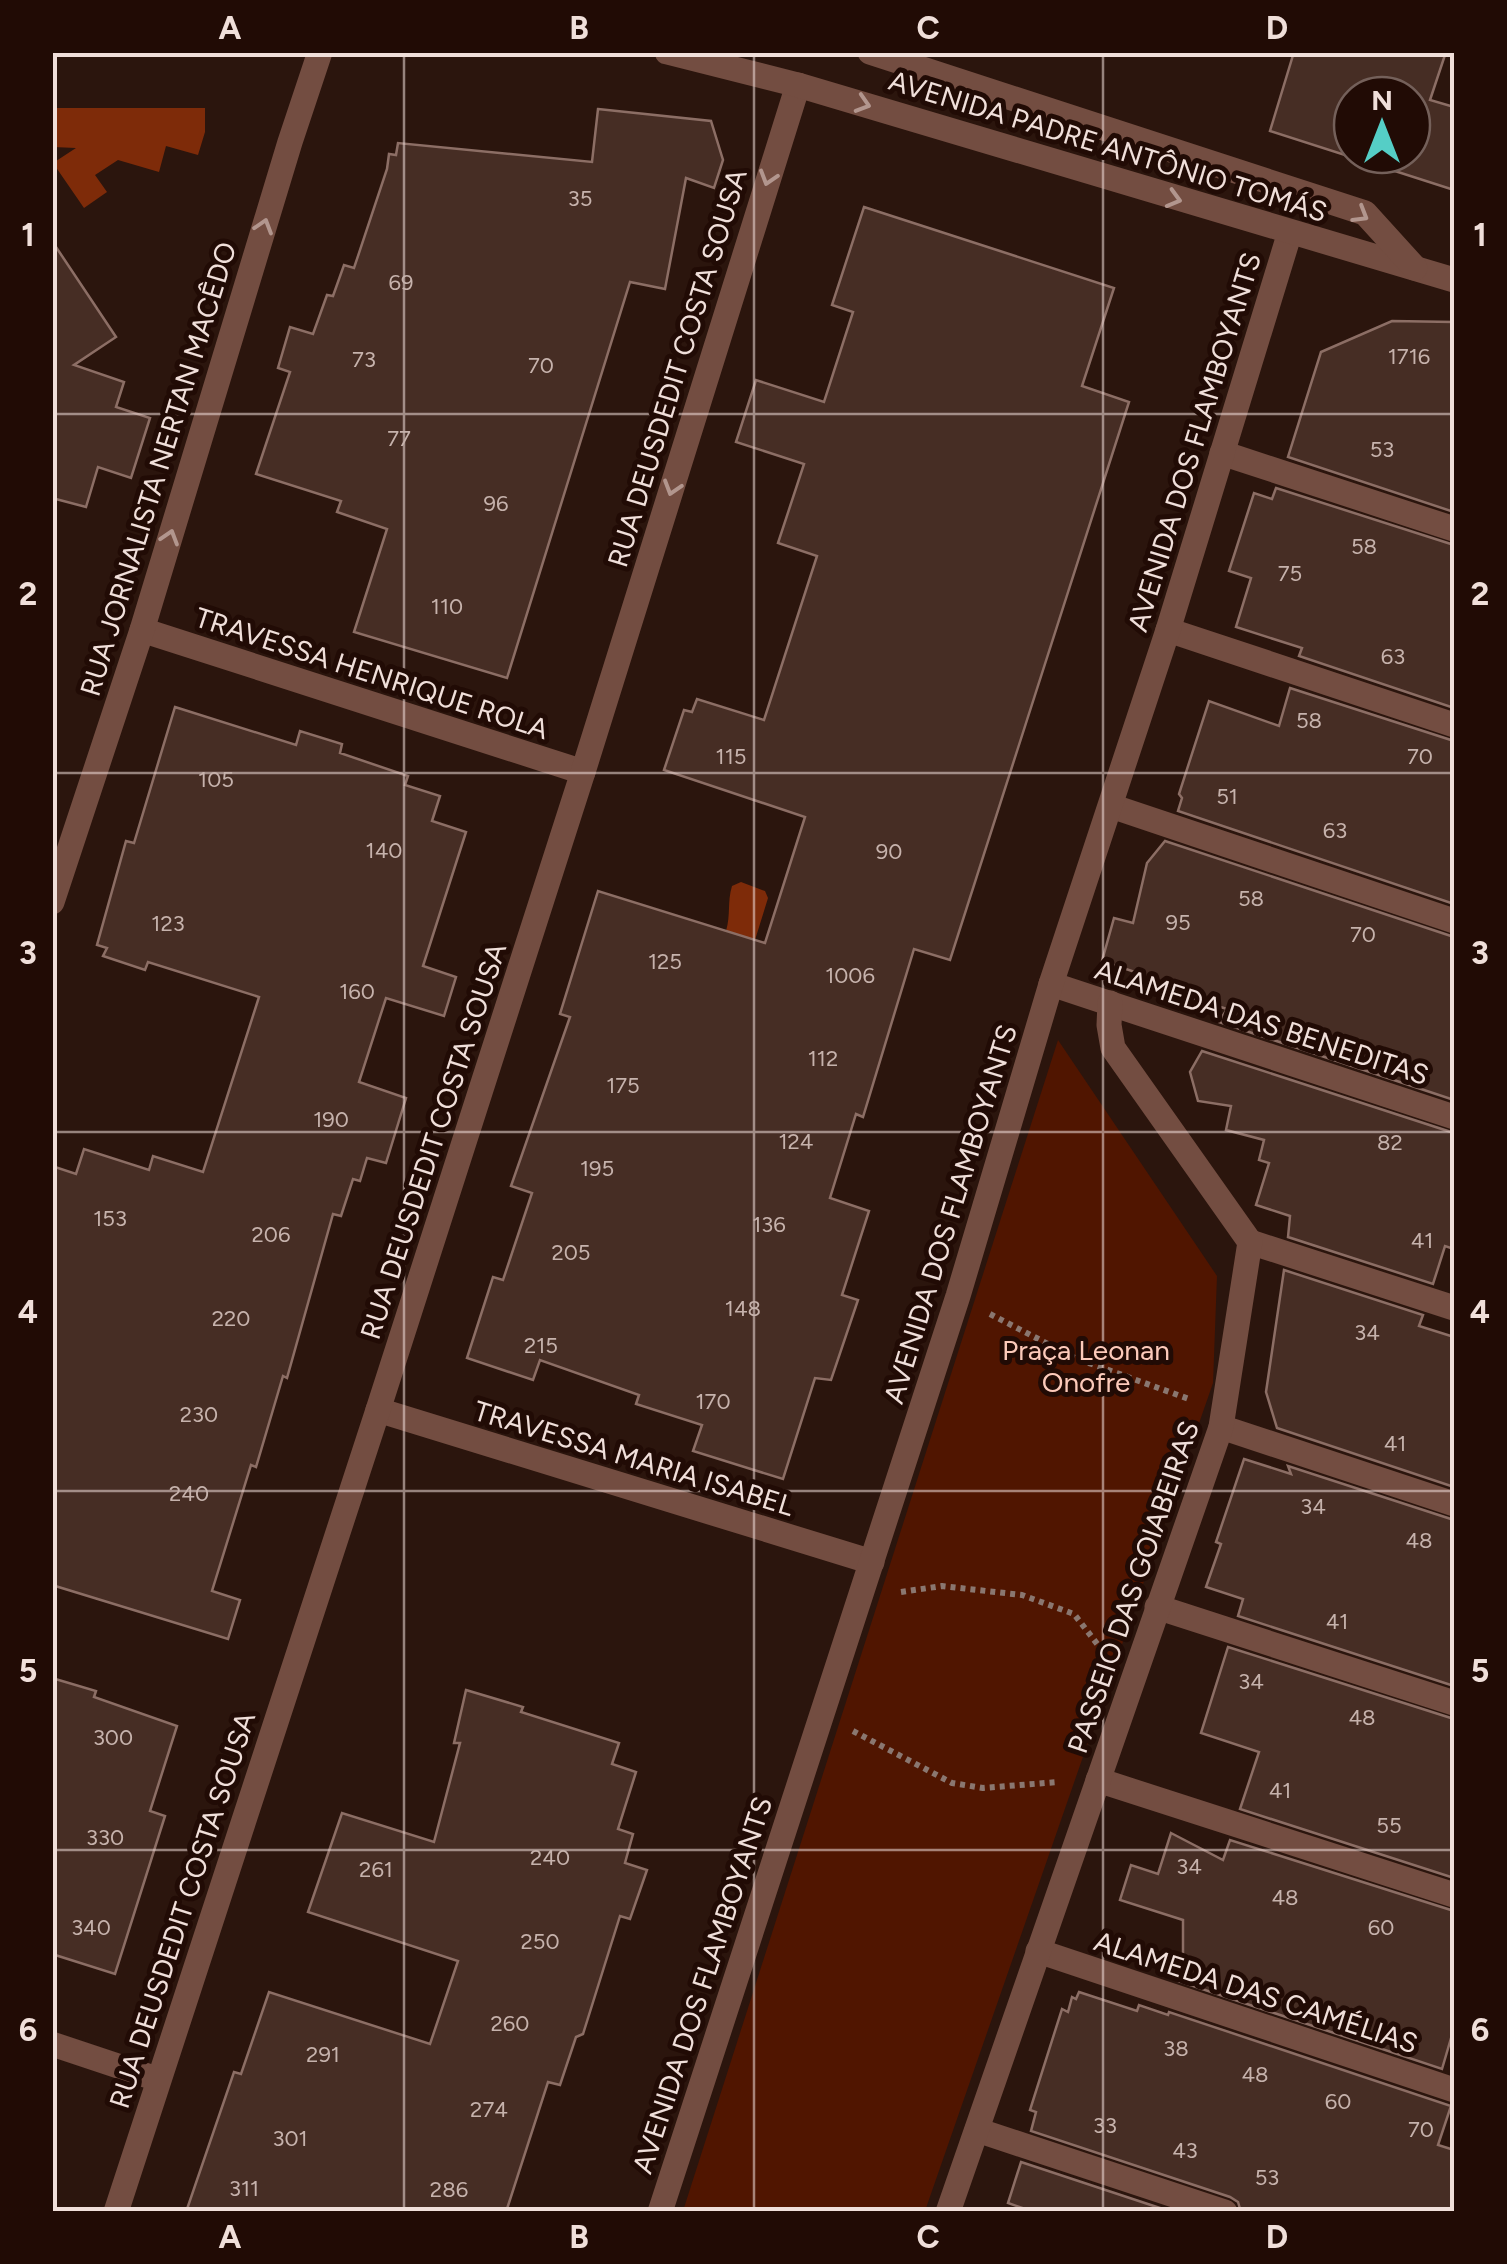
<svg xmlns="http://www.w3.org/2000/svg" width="1507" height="2264" font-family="Figtree,sans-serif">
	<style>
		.green { fill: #501500 }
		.water { fill: #7e2b09 }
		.building { fill: #462d24; stroke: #8c6e65; stroke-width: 2.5; fill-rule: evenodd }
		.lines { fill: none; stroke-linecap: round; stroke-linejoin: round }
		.path { stroke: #8a7770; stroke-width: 6; stroke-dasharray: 5 5; stroke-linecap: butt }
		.minor { stroke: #734d41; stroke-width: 25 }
		.tertiary { stroke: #734d41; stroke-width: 25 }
		.oneway { stroke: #b2968e }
		.grid { fill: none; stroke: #f0dfda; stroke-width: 2.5; stroke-opacity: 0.55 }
		.labels { text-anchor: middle; stroke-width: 10; stroke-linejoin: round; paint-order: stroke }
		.number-label { font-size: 22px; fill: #c6b2ac }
		.street-label { font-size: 28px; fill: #f0dfda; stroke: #210b05 }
		.park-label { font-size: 28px; fill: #fccaba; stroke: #210b05 }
		.neatline { fill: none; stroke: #f0dfda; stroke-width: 4 }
		.grid-label { font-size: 32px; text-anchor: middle; font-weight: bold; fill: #f0dfda }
	</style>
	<rect width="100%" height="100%" fill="#2b150d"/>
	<polygon class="green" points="1058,1040 1217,1276 1213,1383 925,2211 683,2211"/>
	<g class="water">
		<polygon points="52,108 205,108 205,132 198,155 166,146 159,172 118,160 95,175 107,192 84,208 53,163 76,148 53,147"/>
		<path d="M741 882 765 891 768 898 755 940 726 931C731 914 727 903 732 886Z"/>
	</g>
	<g class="building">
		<path d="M1294 52H1446L1430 100 1454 107V190L1270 131ZM1352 95H1412V155H1352Z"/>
		<polygon points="598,109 711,121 723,160 714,188 686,178 665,289 630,282 507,678 354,632 387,529 337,512 341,501 256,474 290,372 278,368 290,327 313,334 327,295 333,296 344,265 354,268 387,169 389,154 396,155 398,143 592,162"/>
		<polygon points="864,207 1114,288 1082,386 1129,402 950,960 914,949 863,1117 856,1114 830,1198 869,1211 842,1295 858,1300 831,1380 815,1378 783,1479 693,1451 702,1425 636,1404 639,1395 540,1360 533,1380 467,1358 493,1277 503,1280 532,1193 511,1186 570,1017 560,1014 598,891 765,943 805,817 664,770 684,710 692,712 697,699 764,720 817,556 778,543 804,464 736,442 756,380 824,402 853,312 832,305"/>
		<polygon points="52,241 116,337 74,365 124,382 116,407 150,418 131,478 98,467 86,507 52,498"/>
		<polygon points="1392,321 1454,322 1454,512 1288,457 1321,352"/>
		<polygon points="1276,488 1454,545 1454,708 1299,656 1302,648 1236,627 1251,578 1229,571 1254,493 1272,499"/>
		<polygon points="1290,688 1454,741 1454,904 1178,811 1182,798 1179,794 1209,701 1279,726"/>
		<polygon points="175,707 296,745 300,731 342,744 340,753 408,776 405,785 440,796 432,821 466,832 423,966 456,977 444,1016 386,998 359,1082 406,1098 386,1163 367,1158 360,1181 353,1179 341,1216 333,1214 287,1378 283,1376 256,1467 251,1465 212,1591 240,1600 228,1639 52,1585 52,1166 76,1174 84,1149 149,1170 153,1156 203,1172 259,997 148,962 145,970 103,956 107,948 97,945 126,841 134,843"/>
		<polygon points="1165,841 1454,937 1454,1100 1219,1022 1227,1009 1138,981 1141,974 1102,961 1114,918 1133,923 1147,863"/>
		<polygon points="1202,1051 1454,1133 1454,1249 1445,1246 1433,1284 1288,1237 1290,1216 1256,1205 1269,1163 1259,1160 1264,1140 1226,1130 1231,1106 1198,1101 1190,1072"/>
		<polygon points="1284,1270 1423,1315 1419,1326 1454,1337 1454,1487 1277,1428 1266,1392"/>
		<polygon points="1244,1459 1291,1474 1288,1466 1454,1520 1454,1686 1238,1616 1243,1599 1206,1587 1221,1544 1216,1542"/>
		<polygon points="1228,1647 1454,1719 1454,1878 1240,1809 1259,1752 1201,1733"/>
		<polygon points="52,1678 96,1691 94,1697 177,1726 150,1811 165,1816 115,1974 52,1954"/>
		<polygon points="466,1690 523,1707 521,1712 619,1743 612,1764 636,1772 618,1829 633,1834 625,1863 647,1870 630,1919 620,1916 583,2034 576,2037 560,2085 548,2082 506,2212 186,2212 234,2072 241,2074 269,1992 430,2044 458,1961 308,1912 342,1813 434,1842 460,1743 454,1743"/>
		<polygon points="1171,1833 1223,1860 1230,1840 1454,1911 1454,2028 1442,2069 1178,1981 1183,1967 1183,1920 1120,1900 1131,1865 1158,1874"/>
		<polygon points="1079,1992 1137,2011 1139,2005 1168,2015 1169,2012 1451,2106 1438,2145 1454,2150 1454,2212 1241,2212 1238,2202 1230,2197 1031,2131 1036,2112 1030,2110 1062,2009 1068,2012 1072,1997 1076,1999"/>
		<polygon points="1021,2162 1172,2212 1034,2212 1008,2203"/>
	</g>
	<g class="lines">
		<g class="path">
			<polyline points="990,1314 1075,1358 1189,1399"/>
			<polyline points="901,1592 942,1586 1022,1595 1074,1614 1105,1654"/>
			<polyline points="853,1731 952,1783 983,1788 1058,1782"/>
		</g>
		<g class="minor">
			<polyline points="1222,453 1454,529"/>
			<polyline points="142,630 583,772"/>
			<polyline points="1168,630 1454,725"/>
			<polyline points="1111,806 1454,921"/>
			<polyline points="52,902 142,630 290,142 320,52"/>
			<polyline points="1051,984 1454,1117"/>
			<polyline points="1250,1242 1454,1308"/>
			<polyline points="378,1410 872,1562"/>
			<polyline points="1221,1427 1454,1504"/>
			<polyline points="1157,1607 1454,1703"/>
			<polyline points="1098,1780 1454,1895"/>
			<polyline points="1038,1951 1454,2090"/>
			<polyline points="52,2044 157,2079"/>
			<polyline points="977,2130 1225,2212"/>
			<polyline points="116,2212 378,1410 583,772 798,85"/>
			<polyline points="660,2212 958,1296 1051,984 1168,630 1290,232"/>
			<polyline points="948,2212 1221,1427 1250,1242 1113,1048 1109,1025 1110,1003"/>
		</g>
		<g class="tertiary">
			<polyline points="667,52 798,85 1454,280"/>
			<polyline points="870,52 1365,213 1415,268"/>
		</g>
	</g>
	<defs><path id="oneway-chevron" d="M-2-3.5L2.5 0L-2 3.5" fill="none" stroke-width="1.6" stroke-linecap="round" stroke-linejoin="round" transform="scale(2.5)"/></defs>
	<g class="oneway">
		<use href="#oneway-chevron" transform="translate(863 104) rotate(17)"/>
		<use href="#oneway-chevron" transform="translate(768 178) rotate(107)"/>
		<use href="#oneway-chevron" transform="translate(1174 199) rotate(16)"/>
		<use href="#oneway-chevron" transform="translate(1361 215) rotate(31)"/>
		<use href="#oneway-chevron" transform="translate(264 226) rotate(-73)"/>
		<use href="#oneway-chevron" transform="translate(672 488) rotate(107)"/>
		<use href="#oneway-chevron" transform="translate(170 537) rotate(-73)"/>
	</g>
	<path class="grid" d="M404 52V2212M754 52V2212M1103 52V2212M52 414H1454M52 773H1454M52 1132H1454M52 1491H1454M52 1850H1454"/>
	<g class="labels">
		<g class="number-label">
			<text x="580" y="206">35</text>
			<text x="401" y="290">69</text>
			<text x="1409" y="364">1716</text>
			<text x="364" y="367">73</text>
			<text x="541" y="373">70</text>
			<text x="399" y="446">77</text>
			<text x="1382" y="457">53</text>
			<text x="496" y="511">96</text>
			<text x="1364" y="554">58</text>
			<text x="1290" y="581">75</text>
			<text x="447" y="614">110</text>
			<text x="1393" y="664">63</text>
			<text x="1309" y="728">58</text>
			<text x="731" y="764">115</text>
			<text x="1420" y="764">70</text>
			<text x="216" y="787">105</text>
			<text x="1227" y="804">51</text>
			<text x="1335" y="838">63</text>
			<text x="384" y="858">140</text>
			<text x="889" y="859">90</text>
			<text x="1251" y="906">58</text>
			<text x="1178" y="930">95</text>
			<text x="168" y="931">123</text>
			<text x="1363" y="942">70</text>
			<text x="665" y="969">125</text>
			<text x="850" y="983">1006</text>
			<text x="357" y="999">160</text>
			<text x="823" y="1066">112</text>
			<text x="623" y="1093">175</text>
			<text x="331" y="1127">190</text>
			<text x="796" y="1149">124</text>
			<text x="1390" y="1150">82</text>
			<text x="597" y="1176">195</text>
			<text x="110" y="1226">153</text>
			<text x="769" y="1232">136</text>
			<text x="271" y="1242">206</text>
			<text x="1422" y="1248">41</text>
			<text x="571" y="1260">205</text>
			<text x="743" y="1316">148</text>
			<text x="231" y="1326">220</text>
			<text x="1367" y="1340">34</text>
			<text x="541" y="1353">215</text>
			<text x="713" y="1409">170</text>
			<text x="199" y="1422">230</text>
			<text x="1395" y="1451">41</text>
			<text x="189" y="1501">240</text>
			<text x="1313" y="1514">34</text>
			<text x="1419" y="1548">48</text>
			<text x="1337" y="1629">41</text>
			<text x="1251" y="1689">34</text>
			<text x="1362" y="1725">48</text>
			<text x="113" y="1745">300</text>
			<text x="1280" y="1798">41</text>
			<text x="1389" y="1833">55</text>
			<text x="105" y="1845">330</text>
			<text x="550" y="1865">240</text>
			<text x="1189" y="1874">34</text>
			<text x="376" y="1877">261</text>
			<text x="1285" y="1905">48</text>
			<text x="91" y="1935">340</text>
			<text x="1381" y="1935">60</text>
			<text x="540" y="1949">250</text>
			<text x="510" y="2031">260</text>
			<text x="1176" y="2056">38</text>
			<text x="323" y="2062">291</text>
			<text x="1255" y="2082">48</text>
			<text x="1338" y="2109">60</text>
			<text x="489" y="2117">274</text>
			<text x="1105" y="2133">33</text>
			<text x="1421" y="2137">70</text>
			<text x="290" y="2146">301</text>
			<text x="1185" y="2158">43</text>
			<text x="1267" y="2185">53</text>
			<text x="244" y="2196">311</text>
			<text x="449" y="2197">286</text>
		</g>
		<g class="street-label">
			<text transform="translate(1108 146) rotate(17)" y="10">AVENIDA PADRE ANTÔNIO TOMÁS</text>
			<text transform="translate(677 368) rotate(-73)" y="10">RUA DEUSDEDIT COSTA SOUSA</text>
			<text transform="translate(1194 442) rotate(-73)" y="10">AVENIDA DOS FLAMBOYANTS</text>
			<text transform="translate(158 469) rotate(-73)" y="10">RUA JORNALISTA NERTAN MACÊDO</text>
			<text transform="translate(372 673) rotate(18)" y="10">TRAVESSA HENRIQUE ROLA</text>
			<text transform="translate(1262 1022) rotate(18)" y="10">ALAMEDA DAS BENEDITAS</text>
			<text transform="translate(433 1141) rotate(-72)" y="10">RUA DEUSDEDIT COSTA SOUSA</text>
			<text transform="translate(950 1214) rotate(-73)" y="10">AVENIDA DOS FLAMBOYANTS</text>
			<text transform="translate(634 1458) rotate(17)" y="10">TRAVESSA MARIA ISABEL</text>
			<text transform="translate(1133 1587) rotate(-71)" y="10">PASSEIO DAS GOIABEIRAS</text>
			<text transform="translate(182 1910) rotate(-72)" y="10">RUA DEUSDEDIT COSTA SOUSA</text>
			<text transform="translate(702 1985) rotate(-72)" y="10">AVENIDA DOS FLAMBOYANTS</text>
			<text transform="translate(1256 1992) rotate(18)" y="10">ALAMEDA DAS CAMÉLIAS</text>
		</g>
		<g class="park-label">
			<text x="1086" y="1360">Praça Leonan<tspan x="1086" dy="32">Onofre</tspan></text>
		</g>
	</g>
	<rect width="1507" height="2264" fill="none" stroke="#210b05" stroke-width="110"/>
	<g transform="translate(1382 125)"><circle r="48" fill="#210b05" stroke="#74605a" stroke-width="2.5"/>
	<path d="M0-8L18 38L0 25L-18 38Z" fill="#55cec6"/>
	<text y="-15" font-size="28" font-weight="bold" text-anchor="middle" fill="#f0dfda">N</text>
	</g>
	<rect x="55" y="55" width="1397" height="2154" class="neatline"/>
	<g class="grid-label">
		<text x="230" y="39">A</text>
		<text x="579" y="39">B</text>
		<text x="928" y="39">C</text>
		<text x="1277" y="39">D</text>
		<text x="28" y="246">1</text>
		<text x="1480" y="246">1</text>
		<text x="28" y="605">2</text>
		<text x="1480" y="605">2</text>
		<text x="28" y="964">3</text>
		<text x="1480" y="964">3</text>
		<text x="28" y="1323">4</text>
		<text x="1480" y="1323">4</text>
		<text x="28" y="1682">5</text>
		<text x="1480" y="1682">5</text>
		<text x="28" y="2041">6</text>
		<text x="1480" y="2041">6</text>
		<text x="230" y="2248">A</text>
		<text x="579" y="2248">B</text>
		<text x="928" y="2248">C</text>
		<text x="1277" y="2248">D</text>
	</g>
</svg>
